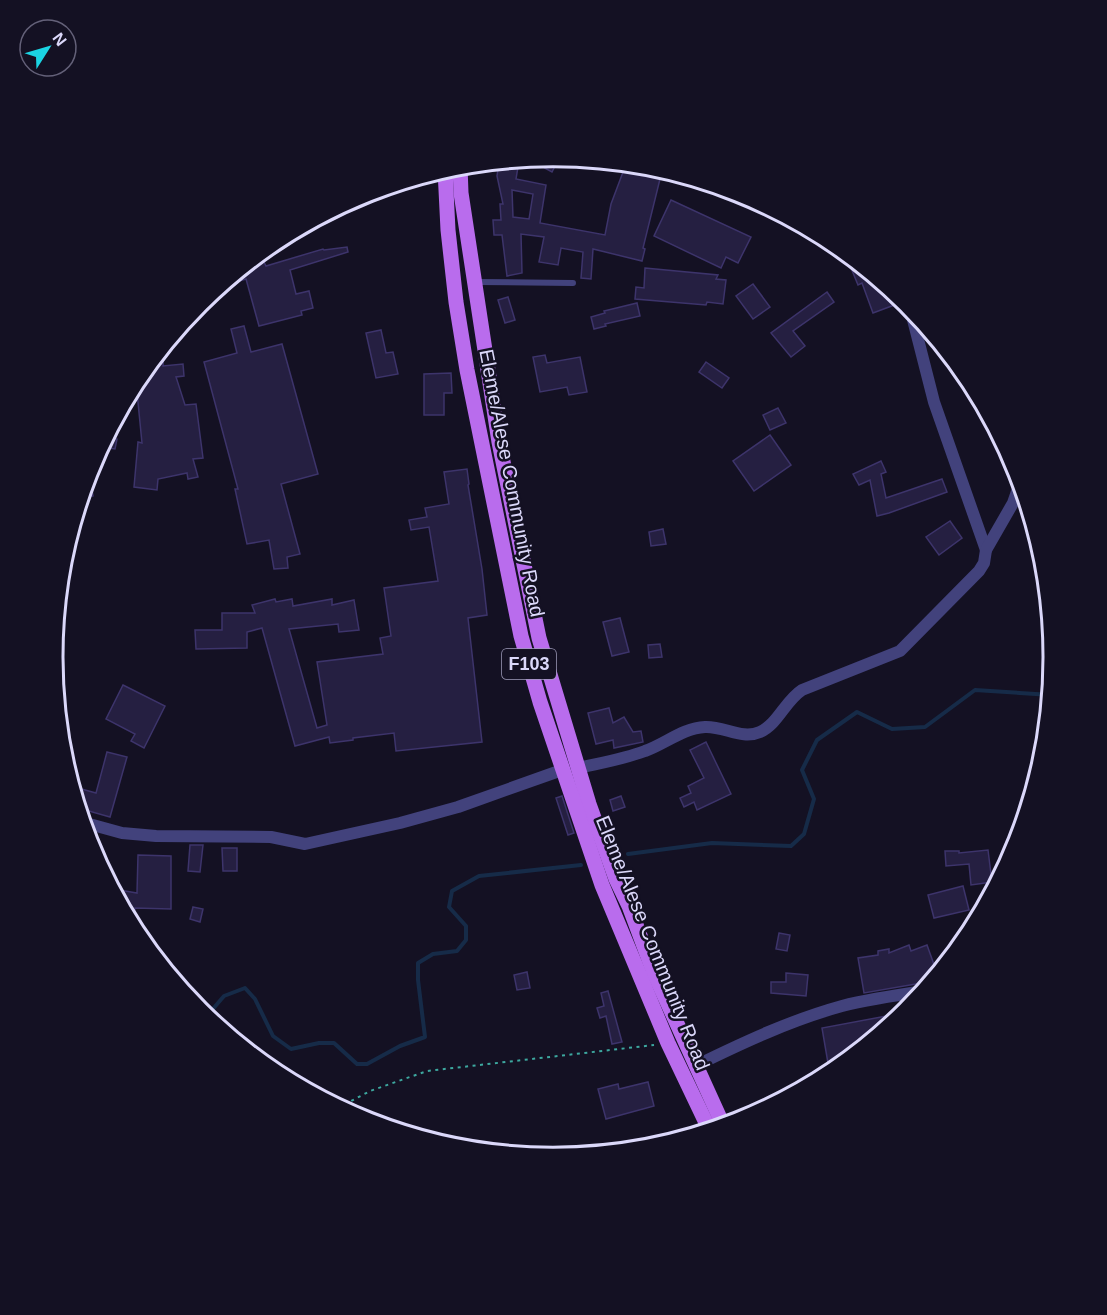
<svg xmlns="http://www.w3.org/2000/svg" width="1107" height="1315" font-family="Helvetica,sans-serif">
	<style>
		.lines { fill: none; stroke-linecap: round; stroke-linejoin: round }
		.stream { stroke: #162b48; stroke-width: 4 }
		.building { fill: #251f41; stroke: #3d346b; stroke-width: 1.5; fill-rule: evenodd }
		.path { stroke: #3da89f; stroke-width: 2; stroke-dasharray: 3 4.5; stroke-linecap: butt }
		.service { stroke: #42427c; stroke-width: 6 }
		.minor { stroke: #42427c; stroke-width: 12 }
		.primary { stroke: #b96ced; stroke-width: 15 }
		.labels { text-anchor: middle; stroke-width: 5; stroke-linejoin: round; paint-order: stroke }
		.shield { fill: #141123; stroke: #9f9cba; stroke-width: 1.5 }
		.shield-label { font-size: 18px; font-weight: bold; fill: #dbd8fa }
		.street-label { font-size: 20px; fill: #dbd8fa; stroke: #141123 }
		.rim { fill: none; stroke: #dbd8fa; stroke-width: 3 }
	</style>
	<rect width="100%" height="100%" fill="#141123"/>
	<g class="lines">
		<g class="stream">
			<polyline points="628,854 712,843 791,846 804,834 814,799 802,770 817,740 857,712 892,729 925,727 975,690 1051,695"/>
			<polyline points="206,1017 224,996 245,988 255,999 273,1036 291,1049 319,1043 334,1043 357,1064 367,1064 400,1046 425,1037 418,980 418,963 433,954 457,951 466,940 466,926 449,907 452,891 479,876 581,865"/>
		</g>
	</g>
	<g class="building">
		<polygon points="548,157 557,162 552,172 528,159"/>
		<path d="M499 163 518 167 516 179 546 185 540 223 605 235 611 204 626 164 640 165 637 173 660 179 643 248 645 249 642 261 593 249 591 279 581 278 583 252 561 248 558 265 539 262 544 237 521 234 522 273 507 276 502 235H494L493 220H501L500 204H503L497 176ZM512 190 533 194 529 219 513 217Z"/>
		<polygon points="671,200 751,237 738,263 726,257 721,268 654,236"/>
		<polygon points="347,247 348,252 290,270 296,294 309,291 313,308 301,311 302,315 259,326 246,279 219,287 243,267 244,270 263,260 266,266 323,249 324,250"/>
		<polygon points="856,261 891,290 897,304 873,313 862,283 858,285 849,263"/>
		<polygon points="645,268 718,275 716,279 726,280 723,304 707,302 706,305 635,299 636,287 644,288"/>
		<polygon points="753,284 770,307 753,319 736,296"/>
		<polygon points="827,292 834,302 793,331 805,346 791,357 771,333"/>
		<polygon points="508,297 515,320 505,323 498,300"/>
		<polygon points="637,303 640,316 605,324 606,326 594,329 591,317 605,313 604,311"/>
		<polygon points="244,326 251,352 282,344 318,474 281,484 300,554 287,557 288,568 274,569 269,540 247,544 235,489 238,489 204,362 237,353 231,329"/>
		<polygon points="381,330 386,353 393,352 398,374 376,378 366,333"/>
		<polygon points="164,347 163,366 183,364 184,376 176,377 185,405 196,404 203,458 193,459 198,477 188,479 187,473 158,479 157,490 134,487 138,442 142,443 136,382"/>
		<polygon points="545,355 547,363 580,357 587,392 569,395 567,387 540,392 533,357"/>
		<polygon points="706,362 729,378 722,388 699,372"/>
		<polygon points="451,373 452,393 444,393 444,415 424,415 424,374"/>
		<polygon points="778,408 786,423 770,430 763,415"/>
		<polygon points="770,435 791,465 754,491 733,461"/>
		<polygon points="106,437 117,439 115,449 101,447"/>
		<polygon points="881,461 886,472 881,474 886,498 942,479 947,492 889,513 877,516 870,480 859,485 853,474"/>
		<polygon points="467,469 469,484 468,485 482,569 487,615 468,618 482,742 396,751 394,733 353,738 353,740 330,743 329,737 295,746 262,628 247,632 247,648 196,649 195,630 222,630 222,613 255,613 252,605 275,599 276,602 292,599 293,606 332,599 332,605 354,600 359,630 339,632 338,624 289,629 317,728 327,725 317,662 383,654 380,638 391,636 384,588 438,581 429,527 411,530 409,520 427,517 425,508 449,504 444,472"/>
		<polygon points="89,473 93,496 81,498 83,490"/>
		<polygon points="950,521 962,538 939,555 926,537"/>
		<polygon points="663,529 666,544 651,546 649,532"/>
		<polygon points="620,618 629,652 612,656 603,622"/>
		<polygon points="660,644 662,657 649,658 648,645"/>
		<polygon points="123,685 165,706 144,748 131,741 135,734 106,719"/>
		<polygon points="609,708 613,723 624,717 633,732 641,731 643,742 614,748 613,740 596,744 588,713"/>
		<polygon points="706,742 731,794 697,810 694,802 684,807 680,798 691,793 688,786 704,778 690,750"/>
		<polygon points="107,752 127,757 110,817 78,808 71,786 96,793"/>
		<polygon points="562,796 574,833 568,835 556,798"/>
		<polygon points="621,796 625,807 613,811 610,800"/>
		<polygon points="190,845 203,845 200,872 188,871"/>
		<polygon points="222,848 237,848 237,871 223,871"/>
		<polygon points="988,850 992,882 971,885 969,864 946,866 945,851 959,851 959,853"/>
		<polygon points="138,855 171,856 171,909 135,908 132,926 118,901 120,890 137,893"/>
		<polygon points="963,886 969,910 934,918 928,895"/>
		<polygon points="193,907 203,909 200,922 190,919"/>
		<polygon points="779,933 790,935 787,951 776,949"/>
		<polygon points="909,945 911,951 927,945 937,973 933,981 864,993 858,958 878,955 878,951 889,949 889,953"/>
		<polygon points="527,972 530,988 517,990 514,975"/>
		<polygon points="786,973 808,975 806,996 771,993 771,982 786,982"/>
		<polygon points="608,991 622,1042 612,1044 606,1016 600,1018 597,1008 604,1006 601,993"/>
		<polygon points="908,1012 832,1074 830,1075 822,1028"/>
		<polygon points="648,1082 654,1106 606,1119 598,1089 618,1084 619,1089"/>
	</g>
	<g class="lines">
		<polyline class="path" points="338,1108 370,1091 427,1071 654,1045"/>
		<polyline class="service" points="475,282 573,283"/>
		<g class="minor">
			<polyline points="909,304 934,402 986,550"/>
			<path d="M578 768C600 763 624 759 645 751 665 744 683 728 705 727 724 726 742 740 760 732 778 724 785 701 802 690L900 651 979 571 984 563 986 550 1013 503 1021 480"/>
			<polyline points="82,822 122,833 156,836 271,837 305,844 400,823 458,807 562,770"/>
			<path d="M695 1066C742 1043 791 1020 842 1006 869 999 897 995 925 991"/>
		</g>
		<g class="primary">
			<polyline points="460,166 461,193 499,442 539,638 589,804 616,879 629,906 654,973 724,1127"/>
			<polyline points="445,170 448,230 456,302 467,370 521,636 540,702 602,885 668,1043 710,1131"/>
		</g>
	</g>
	<g class="labels">
		<rect class="shield" x="502" y="649" width="54" height="30" rx="4.5"/>
		<g class="shield-label">
			<text x="529" y="670">F103</text>
		</g>
		<g class="street-label">
			<text transform="translate(512 483) rotate(79)" y="7">Eleme/Alese Community Road</text>
			<text transform="translate(653 943) rotate(68)" y="7">Eleme/Alese Community Road</text>
		</g>
	</g>
	<path d="M0 0H1107V1315H0ZM63 657a490 490 0 1 1 980 0a490 490 0 1 1-980 0Z" fill="#141123" fill-rule="evenodd"/>
	<path class="rim" d="M63 657a490 490 0 1 1 980 0a490 490 0 1 1-980 0Z"/>
	<g transform="translate(48 48) rotate(53)"><circle r="28" fill="#141123" stroke="#646179" stroke-width="1.5"/>
	<path d="M0-4.5L10 22L0 15L-10 22Z" fill="#1bd4e3"/>
	<text y="-9" font-size="16" font-weight="bold" text-anchor="middle" fill="#dbd8fa">N</text>
	</g>
</svg>
